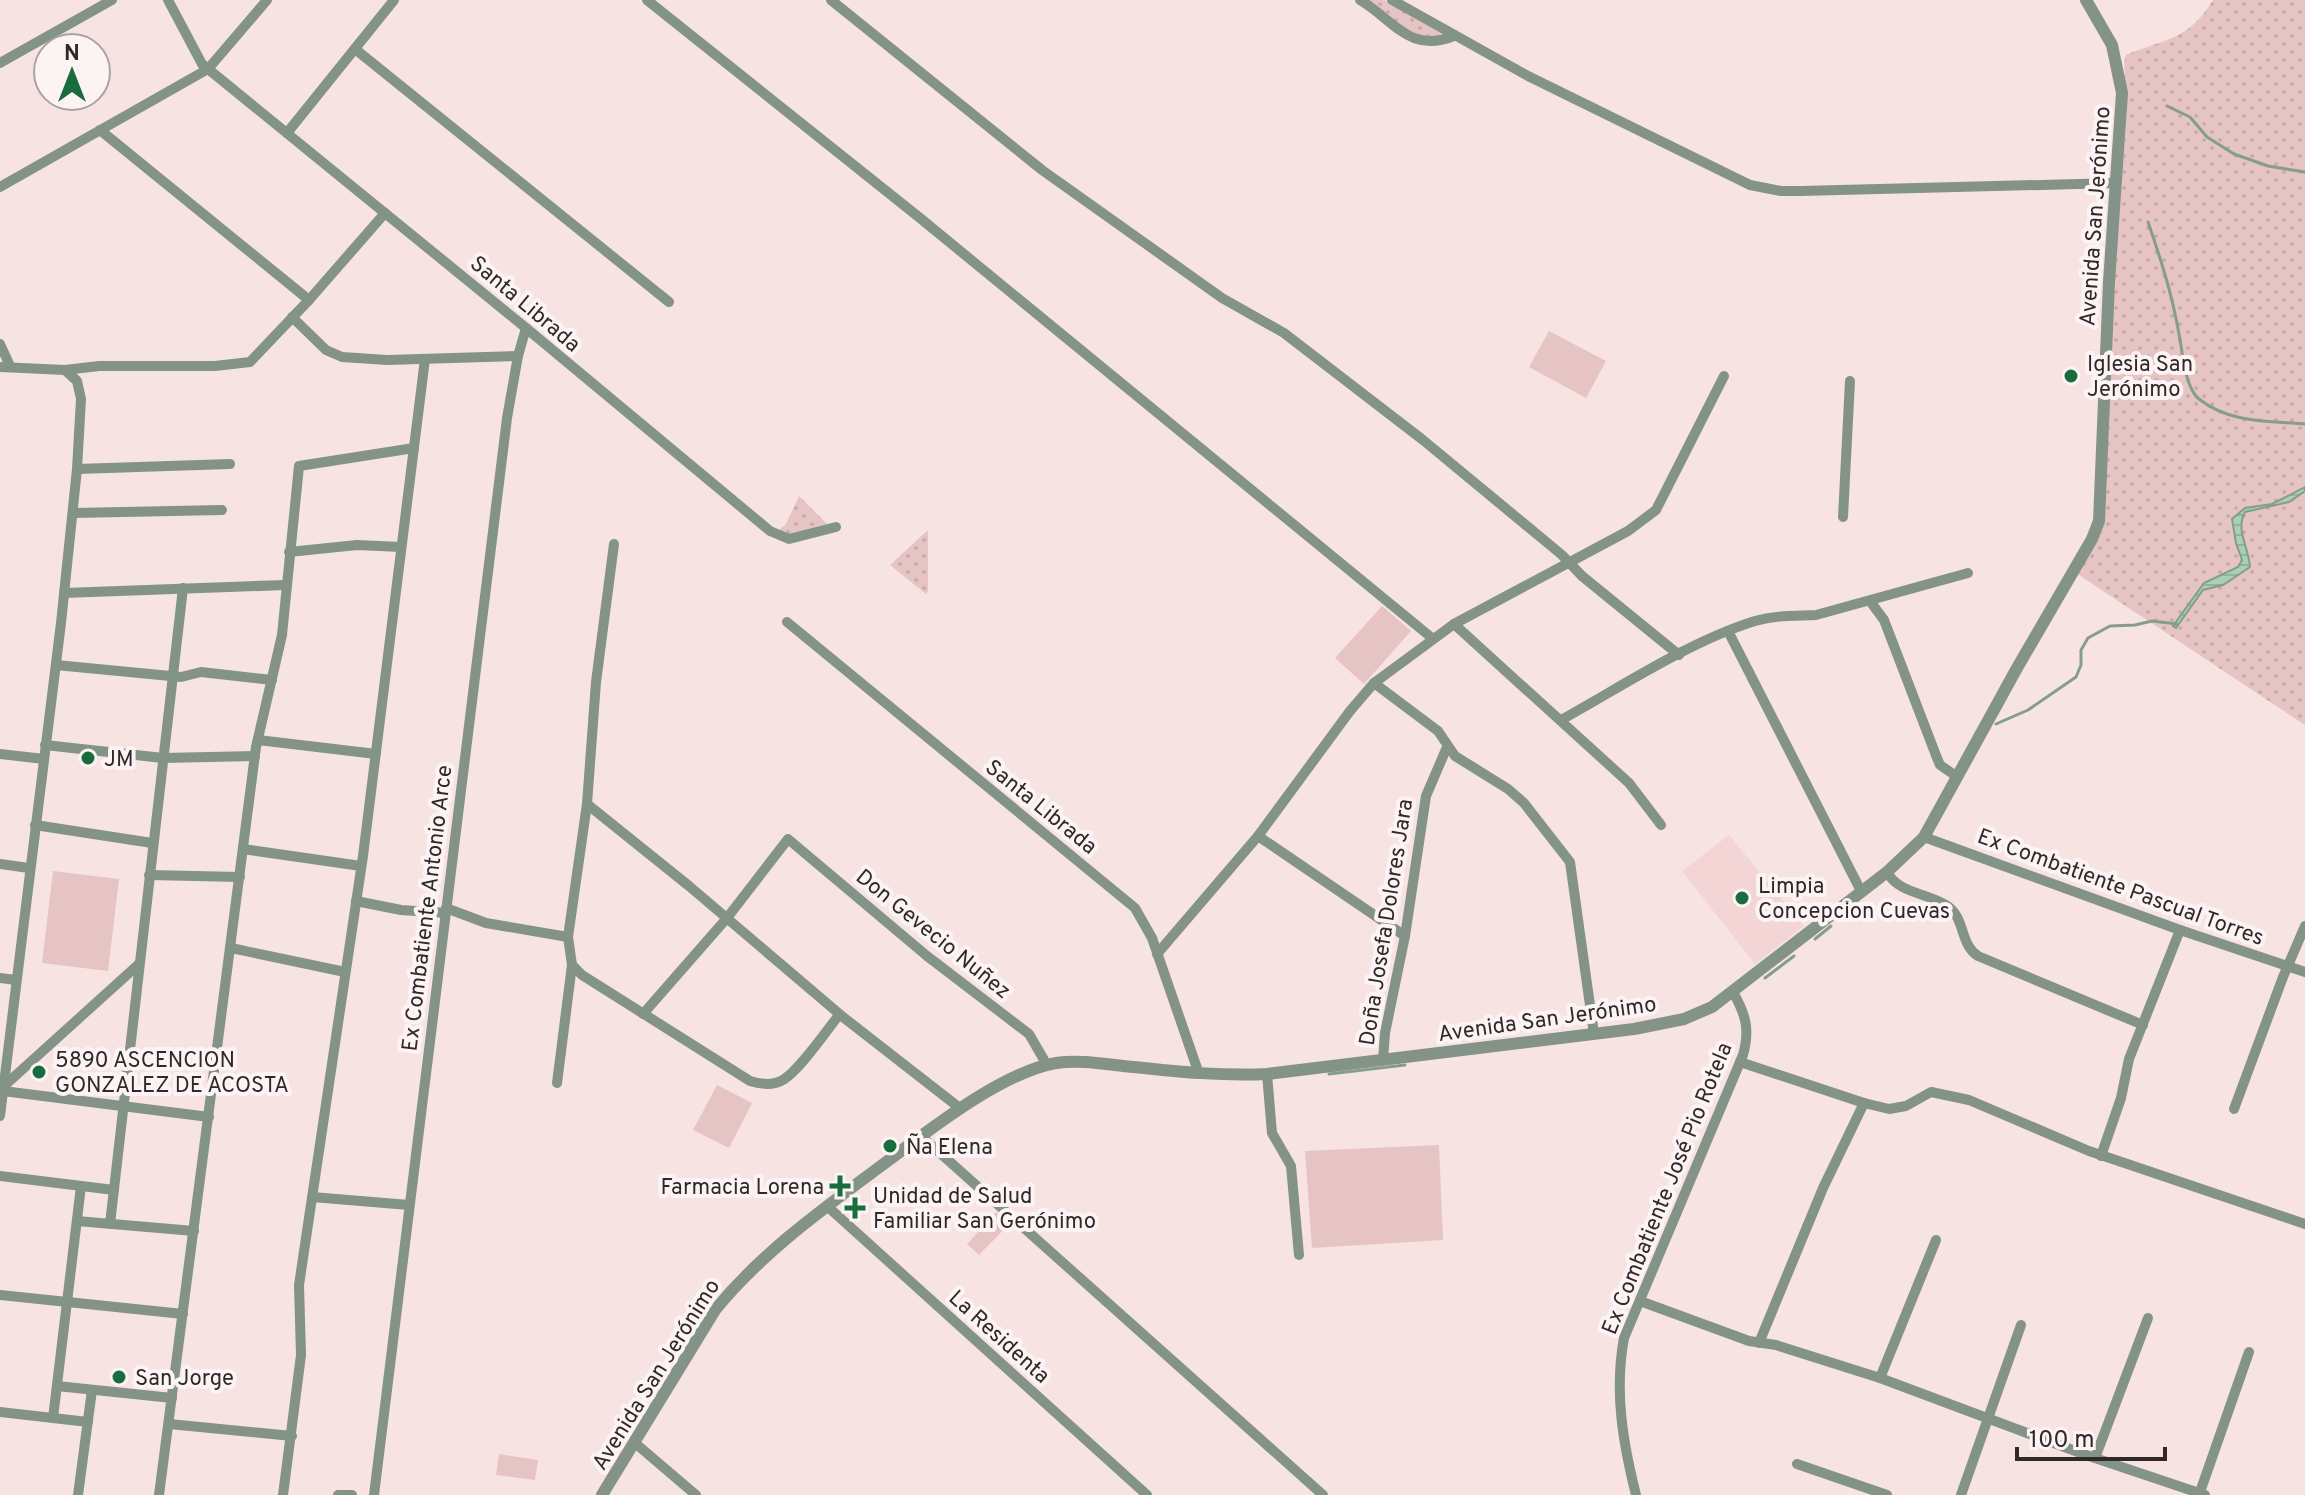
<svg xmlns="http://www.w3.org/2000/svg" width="2305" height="1495" font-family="Overpass,sans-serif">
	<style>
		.built { fill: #f2d5d4 }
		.grass { fill: url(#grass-dots) }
		.park { fill: #e5c4c3 }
		.water { fill: url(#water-rules); stroke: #849e8a; stroke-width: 2 }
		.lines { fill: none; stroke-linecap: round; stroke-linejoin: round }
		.stream { stroke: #849e8a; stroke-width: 3 }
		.minor { stroke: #839387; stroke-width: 10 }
		.tertiary { stroke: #839387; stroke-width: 12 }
		.poi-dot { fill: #196c3d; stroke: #fcf4f4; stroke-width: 3 }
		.labels { text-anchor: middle; stroke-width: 8; stroke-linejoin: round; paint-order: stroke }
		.street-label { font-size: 22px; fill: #312929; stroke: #fcf4f4 }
		.poi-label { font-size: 22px; fill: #312929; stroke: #fcf4f4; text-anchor: start }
	</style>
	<defs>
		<pattern id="grass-dots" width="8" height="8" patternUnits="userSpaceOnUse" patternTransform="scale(2)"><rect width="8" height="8" fill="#e5c4c3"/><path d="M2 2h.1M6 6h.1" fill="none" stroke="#c5a8a8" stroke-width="1.8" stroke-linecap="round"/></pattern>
		<pattern id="water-rules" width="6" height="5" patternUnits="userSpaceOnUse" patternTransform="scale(2)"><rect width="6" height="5" fill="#a8d0b3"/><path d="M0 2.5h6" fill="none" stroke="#91b39a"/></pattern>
	</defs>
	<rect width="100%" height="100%" fill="#f8e3e3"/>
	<polygon class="built" points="1729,835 1804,926 1755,964 1682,871"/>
	<g class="grass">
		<path d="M1365 0H1384L1448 34C1406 42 1396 24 1365 0Z"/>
		<path d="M2213 0H2305V725L2076 573 2096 539 2127 110C2127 97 2122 62 2126 55 2166 38 2188 41 2213 0Z"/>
		<polygon points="799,496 827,524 791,535 778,531 786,524"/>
		<polygon points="928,530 928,591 926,594 890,565"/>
	</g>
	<g class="park">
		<polygon points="1549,331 1606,361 1586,398 1529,367"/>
		<polygon points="1382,606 1411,631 1364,684 1335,658"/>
		<polygon points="53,871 119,879 108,971 42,963"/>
		<polygon points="717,1085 752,1103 729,1148 693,1130"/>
		<polygon points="1439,1145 1443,1240 1312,1248 1305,1151"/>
		<polygon points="996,1212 1009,1224 979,1255 967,1244"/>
		<polygon points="499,1454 538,1460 535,1480 496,1475"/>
	</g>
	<path class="water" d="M2305 487V491L2289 502 2245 512C2235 530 2249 548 2250 567L2223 585 2203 590 2176 628 2173 626 2204 583 2238 567 2242 560 2236 543 2232 519 2245 508 2272 504Z"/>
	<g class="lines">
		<g class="stream">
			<polyline points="2167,106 2190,117 2207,137 2234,154 2268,166 2305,172"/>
			<path d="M2148 222C2165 271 2176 308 2183 359 2185 371 2189 391 2199 399 2229 423 2268 421 2305 424"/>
			<polyline points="1996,724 2028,710 2076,677 2081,665 2081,650 2088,638 2110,626 2135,625 2152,621 2177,624"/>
			<polyline points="1815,939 1831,926"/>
			<polyline points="1765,978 1794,956"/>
			<polyline points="1329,1074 1405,1065"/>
		</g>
		<g class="minor">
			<polyline points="168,0 202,64 526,328 770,531 789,539 836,527"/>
			<polyline points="647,0 920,218 1432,638"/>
			<polyline points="831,0 1042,170 1222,298 1284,333 1423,440 1562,555 1582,576 1679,655"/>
			<path d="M1360 0C1394 20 1409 54 1454 36"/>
			<polyline points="1392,0 1528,76 1750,185 1781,191 1801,191 2116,183"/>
			<polyline points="355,49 669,302"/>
			<polyline points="0,63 112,0"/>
			<polyline points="100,130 309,300"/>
			<polyline points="287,133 394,0"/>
			<polyline points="0,187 208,69 267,0"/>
			<polyline points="292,317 326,350 342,357 387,360 518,356"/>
			<polyline points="0,344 10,366"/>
			<polyline points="0,367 65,370 99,366 215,366 250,362 309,300 385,213"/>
			<polyline points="77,469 230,464"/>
			<polyline points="73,513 222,510"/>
			<polyline points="1843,517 1850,381"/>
			<polyline points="289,552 357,545 401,547"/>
			<polyline points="64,593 285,585"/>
			<polyline points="1870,601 1884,620 1937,758 1940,765 1956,776"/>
			<polyline points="787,622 1135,908 1152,938 1199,1074"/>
			<polyline points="1454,624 1629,783 1661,825"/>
			<polyline points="1728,631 1861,891"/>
			<polyline points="56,665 181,677 201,672 272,680"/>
			<polyline points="1374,683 1438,731 1455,756 1508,789 1524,803 1570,862 1594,1034"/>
			<path d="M1561 720C1621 687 1690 641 1755 621 1776 615 1795 616 1816 615L1968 573"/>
			<polyline points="258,740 376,754"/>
			<polyline points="45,745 163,758 255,756"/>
			<polyline points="0,754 44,759"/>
			<polyline points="587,804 689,886 843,1017 961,1109"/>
			<polyline points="35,825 152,843"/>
			<polyline points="1258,836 1405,936"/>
			<polyline points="1924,837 2180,930 2305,972"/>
			<polyline points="243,849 361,866"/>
			<polyline points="0,864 29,868"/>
			<path d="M1887 872C1898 893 1927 893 1946 905 1966 917 1959 944 1978 956L2143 1025"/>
			<polyline points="149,875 240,877"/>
			<polyline points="356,901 401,910 446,913"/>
			<polyline points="446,908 486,923 568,937"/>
			<polyline points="231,948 345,972"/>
			<polyline points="1157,954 1258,836 1350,711 1374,683 1454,624 1628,531 1656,510 1724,376"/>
			<path d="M572 965 582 975 750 1081C760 1084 771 1086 781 1081 797 1074 827 1030 839 1015"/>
			<polyline points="0,978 16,980"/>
			<polyline points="643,1014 727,918 788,839 927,956 1029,1034 1047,1065"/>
			<polyline points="1383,1060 1385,1033 1405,936 1426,796 1447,747"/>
			<polyline points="1740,1062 1864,1103 1889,1109 1906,1106 1931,1092 1969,1100 2089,1151 2305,1224"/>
			<polyline points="1267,1074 1272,1133 1291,1166 1299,1255"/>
			<polyline points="557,1083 572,965 568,937 587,804 596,682 614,544"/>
			<polyline points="4,1086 139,964"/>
			<polyline points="3,1091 209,1117"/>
			<polyline points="2234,1109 2283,977 2305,926"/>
			<polyline points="0,1116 61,623 77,469 81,399 77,381 65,370"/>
			<polyline points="921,1136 1323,1495"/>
			<polyline points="2101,1156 2121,1098 2129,1059 2180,930"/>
			<polyline points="0,1176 114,1190"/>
			<polyline points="312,1197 409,1205"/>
			<polyline points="827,1206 1147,1495"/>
			<polyline points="77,1221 194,1231"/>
			<polyline points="110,1224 183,588"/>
			<polyline points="0,1295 183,1314"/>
			<polyline points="1640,1301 1749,1341 1776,1345 1880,1378 2086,1455 2205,1495"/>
			<polyline points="1759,1343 1823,1188 1864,1103"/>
			<polyline points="1880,1378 1936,1240"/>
			<polyline points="57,1386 172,1398"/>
			<polyline points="0,1412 88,1422"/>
			<polyline points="53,1418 81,1186"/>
			<polyline points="169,1424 292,1436"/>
			<polyline points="635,1443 696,1495"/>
			<polyline points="2095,1458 2148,1318"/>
			<polyline points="1797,1464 1887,1495"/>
			<polyline points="78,1495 92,1390"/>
			<polyline points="159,1495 256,747 282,635 299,466 414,448"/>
			<polyline points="283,1495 301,1355 299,1285 363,856 425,359"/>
			<polyline points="338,1495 352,1495"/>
			<polyline points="374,1495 507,418 518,356 526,328"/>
			<path d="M1636 1495C1623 1443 1614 1392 1624 1338L1743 1055C1750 1030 1746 1015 1733 992"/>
			<polyline points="1961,1495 2021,1325"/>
			<polyline points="2199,1495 2249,1352"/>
		</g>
		<path class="tertiary" d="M602 1495 715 1310C764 1250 827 1206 889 1160 932 1128 1003 1072 1056 1063 1081 1059 1109 1065 1134 1067 1179 1072 1222 1076 1267 1074L1634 1029 1684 1019 1712 1007 1887 872 1924 837 2017 668 2092 539 2099 521 2109 282 2122 93 2112 45 2086 0"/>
	</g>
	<g class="poi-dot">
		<circle cx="2071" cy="376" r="8"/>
		<circle cx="88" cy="758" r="8"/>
		<circle cx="1742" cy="898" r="8"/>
		<circle cx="39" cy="1072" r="8"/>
		<circle cx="890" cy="1146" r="8"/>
		<path d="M836 1174h8v8h8v8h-8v8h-8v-8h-8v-8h8z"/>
		<path d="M851 1196h8v8h8v8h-8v8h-8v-8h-8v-8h8z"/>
		<circle cx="119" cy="1377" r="8"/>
	</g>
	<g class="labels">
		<g class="street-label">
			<text transform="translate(2094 216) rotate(-86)" y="8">Avenida San Jerónimo</text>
			<text transform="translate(526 303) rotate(40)" y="8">Santa Librada</text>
			<text transform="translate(1042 806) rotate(39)" y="8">Santa Librada</text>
			<text transform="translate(2121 886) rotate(20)" y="8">Ex Combatiente Pascual Torres</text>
			<text transform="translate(426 908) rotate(-83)" y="8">Ex Combatiente Antonio Arce</text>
			<text transform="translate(1385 922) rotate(-81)" y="8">Doña Josefa Dolores Jara</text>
			<text transform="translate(934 933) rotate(39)" y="8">Don Gevecio Nuñez</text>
			<text transform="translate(1547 1018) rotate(-8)" y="8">Avenida San Jerónimo</text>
			<text transform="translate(1666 1188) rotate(-68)" y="8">Ex Combatiente José Pio Rotela</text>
			<text transform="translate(1000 1336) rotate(42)" y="8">La Residenta</text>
			<text transform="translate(655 1374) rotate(-58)" y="8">Avenida San Jerónimo</text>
		</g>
		<g class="poi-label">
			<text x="2087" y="371">Iglesia San<tspan x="2087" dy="25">Jerónimo</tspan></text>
			<text x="104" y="766">JM</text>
			<text x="1758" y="893">Limpia<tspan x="1758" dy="25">Concepcion Cuevas</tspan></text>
			<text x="55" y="1067">5890 ASCENCION<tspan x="55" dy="25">GONZALEZ DE ACOSTA</tspan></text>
			<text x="906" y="1154">Ña Elena</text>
			<text x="824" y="1194" text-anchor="end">Farmacia Lorena</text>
			<text x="873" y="1203">Unidad de Salud<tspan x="873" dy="25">Familiar San Gerónimo</tspan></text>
			<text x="135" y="1385">San Jorge</text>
		</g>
	</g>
	<g transform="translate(72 72)"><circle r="38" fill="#fcf4f4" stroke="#aba3a3" stroke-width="2"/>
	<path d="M0-6L14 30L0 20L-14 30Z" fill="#196c3d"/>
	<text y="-12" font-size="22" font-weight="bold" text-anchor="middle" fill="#312929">N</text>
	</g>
	<path d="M2017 1447v12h148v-12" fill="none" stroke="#312929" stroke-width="4"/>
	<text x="2029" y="1447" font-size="24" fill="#312929" stroke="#fcf4f4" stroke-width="6" paint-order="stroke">100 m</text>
</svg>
